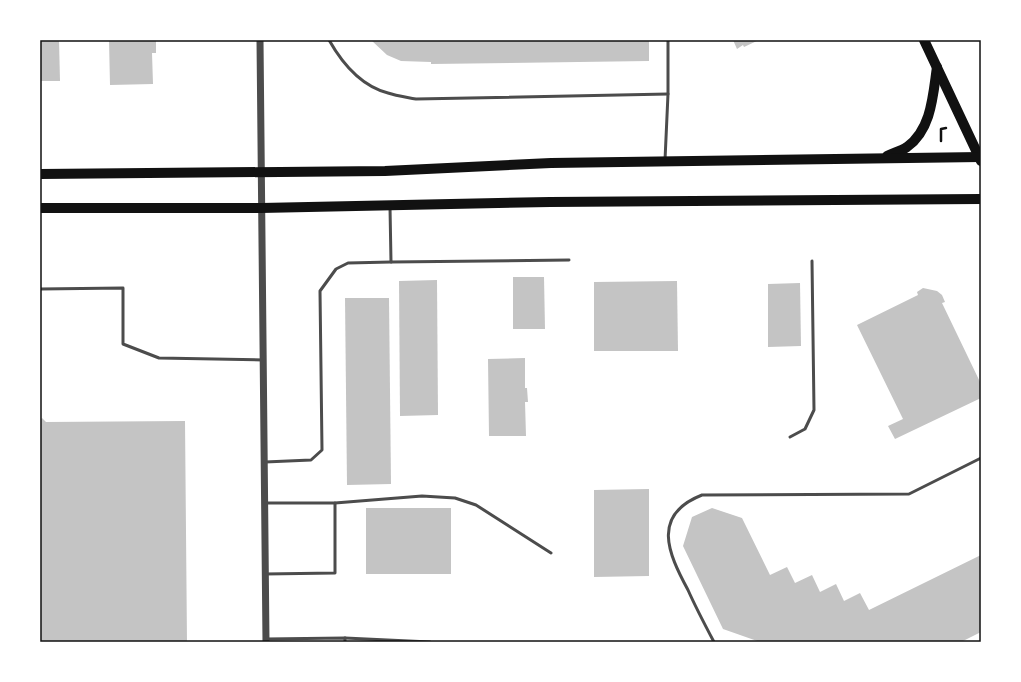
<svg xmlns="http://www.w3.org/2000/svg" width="1021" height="682" font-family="'Public Sans',sans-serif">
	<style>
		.building { fill: #c4c4c4 }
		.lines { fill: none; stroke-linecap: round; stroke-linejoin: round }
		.path { stroke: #111; stroke-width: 2.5 }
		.service { stroke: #4c4c4c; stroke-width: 3 }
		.tertiary { stroke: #4c4c4c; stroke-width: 7 }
		.primary { stroke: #111; stroke-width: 10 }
		.neatline { fill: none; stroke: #111; stroke-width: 1.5 }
	</style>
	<rect width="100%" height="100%" fill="#fff"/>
	<g class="building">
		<polygon points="40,40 59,40 60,81 40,81"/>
		<polygon points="109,40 156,40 156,53 152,53 153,84 110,85"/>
		<polygon points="371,40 649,40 649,61 431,64 431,62 401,61 387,55"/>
		<polygon points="733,40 759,40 744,47 743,45 737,49"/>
		<polygon points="513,277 544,277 545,329 513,329"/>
		<polygon points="437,280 438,415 400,416 399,281"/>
		<polygon points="677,281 678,351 594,351 594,282"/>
		<polygon points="800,283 801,346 768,347 768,284"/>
		<polygon points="923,288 937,291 942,295 945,302 942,303 981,384 981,398 895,439 888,426 903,419 857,325 918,295 917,292"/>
		<polygon points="345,298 389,298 391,484 347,485"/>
		<polygon points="525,358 525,388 527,388 528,402 525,402 526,436 489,436 488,359"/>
		<polygon points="42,418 46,422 185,421 187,642 40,642 40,420"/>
		<polygon points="649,489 649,576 594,577 594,490"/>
		<rect x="366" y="508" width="85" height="66"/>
		<polygon points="712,508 742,518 770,575 787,567 795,583 812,575 820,592 836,584 844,601 860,593 869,610 981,555 981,632 961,642 760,642 723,629 683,546 692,517"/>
	</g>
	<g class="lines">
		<polyline class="path" points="941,141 941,129 946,128"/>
		<g class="service">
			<path d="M329 40C342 63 361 86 388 93 397 96 406 97 416 99L668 94"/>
			<polyline points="665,160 668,94 668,40"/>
			<polyline points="390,207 391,262 569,260"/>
			<polyline points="40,289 123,288 123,344 159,358 264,360"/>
			<polyline points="790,437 805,429 814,410 812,261"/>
			<polyline points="265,462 311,460 322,450 320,291 336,269 348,263 391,262"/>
			<polyline points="264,503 335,503 335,573 265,574"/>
			<polyline points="335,503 422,496 455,498 476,505 551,553"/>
			<polyline points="345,638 430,642"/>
			<polyline points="266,639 345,638 345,642"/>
			<path d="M714 642C705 625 696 608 688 590 668 553 651 515 702 495L909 494 981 458"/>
		</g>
		<polyline class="tertiary" points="260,40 266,642"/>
		<g class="primary">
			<polyline points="924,40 981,161"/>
			<path d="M887 156C893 153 901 151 907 147 932 129 933 94 937 67"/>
			<polyline points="40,174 385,171 551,163 981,157"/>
			<polyline points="40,208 261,208 550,202 981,199"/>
		</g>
	</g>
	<rect width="1021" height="682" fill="none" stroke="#ffffff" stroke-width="82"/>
	<rect x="41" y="41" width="939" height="600" class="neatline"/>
</svg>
